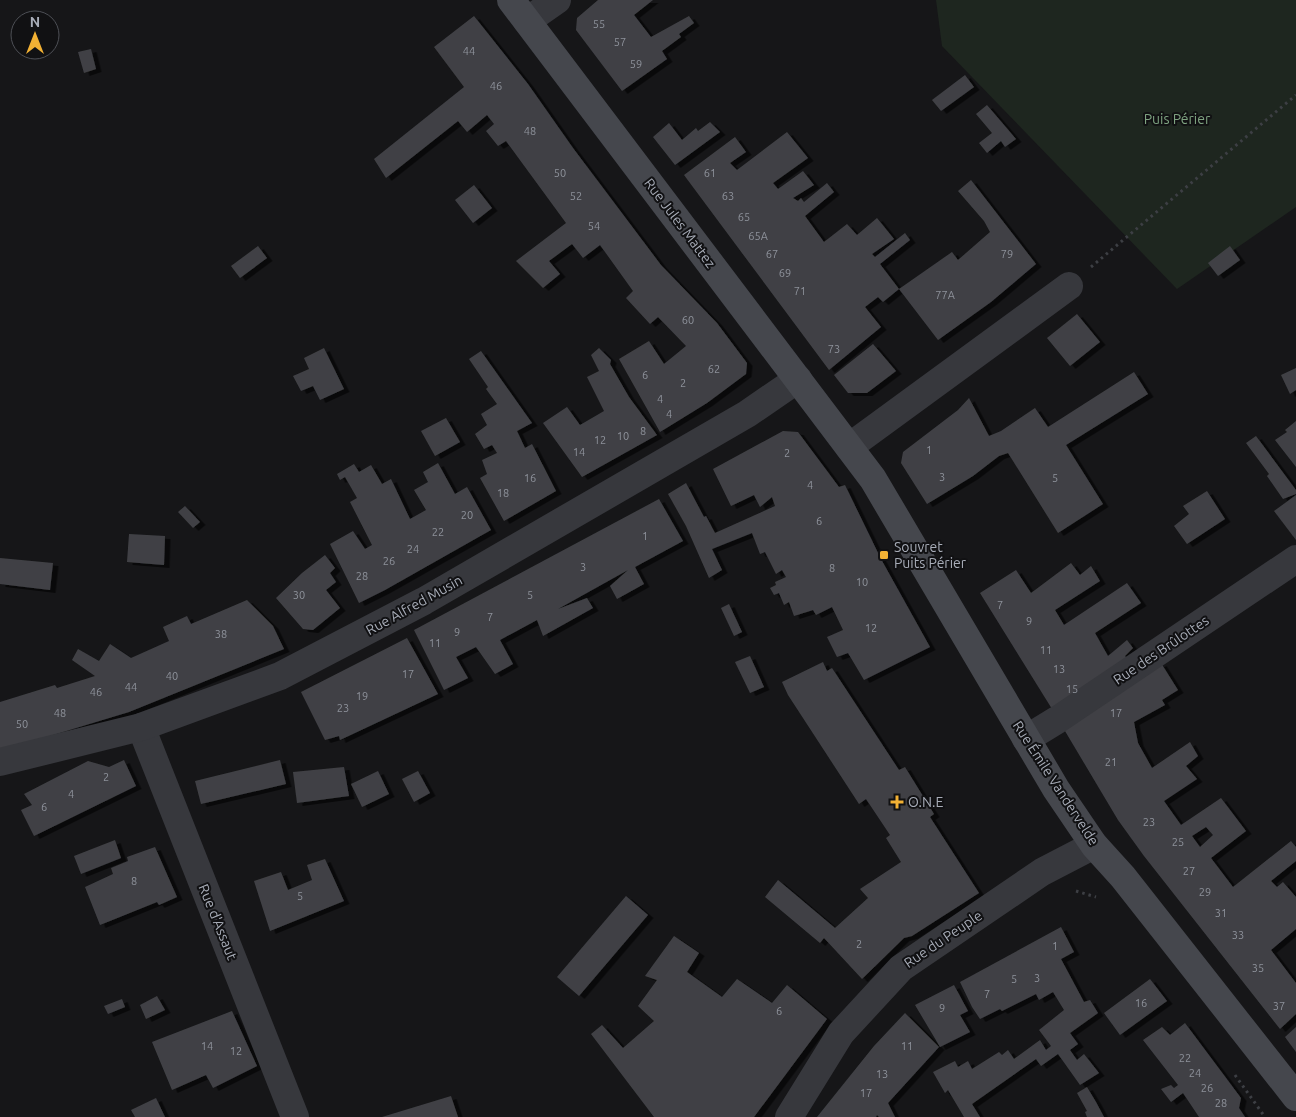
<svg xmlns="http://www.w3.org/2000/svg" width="1296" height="1117" font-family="Ubuntu,sans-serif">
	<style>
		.green { fill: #1e261f }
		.building { fill: #404145; fill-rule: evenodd; filter: url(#shadow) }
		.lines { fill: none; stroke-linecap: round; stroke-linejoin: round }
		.path { stroke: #3d3f44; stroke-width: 3; stroke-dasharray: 2.5 4; stroke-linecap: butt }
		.street { stroke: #37383d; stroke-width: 28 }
		.secondary { stroke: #45474d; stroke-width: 28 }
		.poi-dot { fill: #f2b134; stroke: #111113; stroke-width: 2 }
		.labels { text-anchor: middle; stroke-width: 4; stroke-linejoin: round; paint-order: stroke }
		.number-label { font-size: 11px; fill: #8e929b }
		.park-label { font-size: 14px; fill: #7fa381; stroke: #111113 }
		.street-label { font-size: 14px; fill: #a8adb8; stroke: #111113 }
		.poi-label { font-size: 14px; fill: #a8adb8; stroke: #111113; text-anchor: start }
	</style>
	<defs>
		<filter id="shadow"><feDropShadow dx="5.5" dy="3" stdDeviation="0" flood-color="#0009"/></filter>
	</defs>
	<rect width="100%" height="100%" fill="#161618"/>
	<polygon class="green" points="936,0 1296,0 1296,207 1177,289 942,46"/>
	<g class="building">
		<polygon points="598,0 653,0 634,15 651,37 689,16 694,23 679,34 681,37 662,51 667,59 622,91 576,30 577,18"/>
		<polygon points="474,16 528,84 573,148 661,265 717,323 747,363 746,374 707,403 660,432 619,359 649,341 664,364 686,346 658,317 650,324 626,298 633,291 600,245 583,258 572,244 549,261 560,274 543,288 516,261 566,223 506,141 498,146 486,131 494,124 487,115 467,132 458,121 386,178 374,159 464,87 434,47"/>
		<polygon points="91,49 96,69 84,73 78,52"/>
		<polygon points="965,75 974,87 941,111 932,100"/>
		<polygon points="987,105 1016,139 1005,147 1001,141 987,153 979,143 992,133 976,114"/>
		<polygon points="710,122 720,132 675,165 653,137 669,123 682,140 696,128 698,131"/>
		<polygon points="787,132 808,158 773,183 778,189 803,171 814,185 793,198 798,201 801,198 804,202 827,183 834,192 805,216 824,242 847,224 857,235 877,218 894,239 872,254 875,257 905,233 910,240 880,264 899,289 883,302 878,297 865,307 881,327 829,370 684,175 735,137 746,152 730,163 737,170"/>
		<polygon points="971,180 1036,264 991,302 938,340 899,289 952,252 958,260 990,232 984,221 958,191"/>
		<polygon points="474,185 492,208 473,223 455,200"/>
		<polygon points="258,246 267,258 240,278 231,266"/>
		<polygon points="1230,246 1240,260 1218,276 1208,263"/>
		<polygon points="1077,314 1100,342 1070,366 1047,338"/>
		<polygon points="873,344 896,371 867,393 848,393 834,375"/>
		<polygon points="324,348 344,389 320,400 313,386 301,391 293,376 309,369 304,358"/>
		<polygon points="599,348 611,360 610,364 629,397 657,435 582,477 543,423 567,407 580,425 604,411 587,377 599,371 591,355"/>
		<polygon points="481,351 532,423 517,431 525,448 532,444 556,491 504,521 480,478 487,474 482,460 497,453 492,445 484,449 475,434 487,425 481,414 497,404 486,389 488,387 469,359"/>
		<polygon points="1296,368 1296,390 1290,394 1281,375"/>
		<polygon points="1134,372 1148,394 1066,445 1103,504 1058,533 1008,453 999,456 973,476 927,504 901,463 903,452 958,410 969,398 989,436 1001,431 1035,408 1048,427"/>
		<polygon points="446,418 460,442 435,456 421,431"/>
		<polygon points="1296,421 1296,467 1275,440 1287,432 1285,430"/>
		<polygon points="783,431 798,432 839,487 845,485 881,559 930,647 864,680 848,653 837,657 827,637 843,630 832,607 816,615 813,610 794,616 789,602 784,605 779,593 774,595 770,588 776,585 775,582 786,577 782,570 776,574 765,552 760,554 752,533 712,549 722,570 709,578 686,526 668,494 686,483 704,517 706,516 715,533 775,506 772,497 760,507 754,495 731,506 713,469"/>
		<polygon points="1256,436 1296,490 1296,494 1283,499 1267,476 1269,474 1246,443"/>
		<polygon points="438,463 455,494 467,487 491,530 385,590 359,603 330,544 353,531 365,549 372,545 350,502 357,498 345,477 340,480 337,474 354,464 359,472 371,465 382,484 391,479 410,519 426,510 414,490 428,482 423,472"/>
		<polygon points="1207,491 1225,519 1187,544 1174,526 1189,514 1183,506"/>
		<polygon points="1296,495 1296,540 1274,511"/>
		<polygon points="659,499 683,541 635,567 644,584 617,599 610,586 628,570 558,609 587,598 593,608 543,636 537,620 500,640 513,664 495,674 476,647 456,657 468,678 444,690 414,630"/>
		<polygon points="185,506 200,522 193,528 178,512"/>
		<polygon points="129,534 165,536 164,565 127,562"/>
		<polygon points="325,555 335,568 330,573 336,582 326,590 340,608 313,630 303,629 276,598 302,573"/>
		<polygon points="0,558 53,563 50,590 0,584"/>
		<polygon points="1071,563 1080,575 1091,566 1100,581 1055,610 1064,625 1127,583 1141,603 1095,633 1108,656 1127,640 1133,648 1125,656 1128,660 1057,717 980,593 1016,570 1031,593"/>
		<polygon points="247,600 273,626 284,649 129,712 0,751 0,702 55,685 57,688 95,676 72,660 78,649 99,661 110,644 131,658 169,641 163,627 187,616 191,624"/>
		<polygon points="729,604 742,632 734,636 721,608"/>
		<polygon points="407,638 438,694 340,740 339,736 325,740 301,692"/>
		<polygon points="750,656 764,687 750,693 735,662"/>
		<polygon points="823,662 827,671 832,668 899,770 905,767 934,814 930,817 979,893 912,936 904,938 862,979 824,938 820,943 765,897 778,880 835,928 868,898 860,889 901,862 886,838 890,835 866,799 859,804 788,695 782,682"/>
		<path d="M1161 663 1178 690 1162 700 1165 705 1134 722 1138 743 1152 768 1190 742 1198 756 1186 766 1197 779 1164 801 1181 825 1221 798 1246 831 1211 858 1233 887 1291 841 1296 847V861L1271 881 1277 887 1283 882 1296 897V929L1271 950 1296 983V1014L1280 1029 1144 856 1118 820 1062 726ZM1206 827 1213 835 1200 847 1192 836Z"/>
		<polygon points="124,760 136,786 34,836 21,810 32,805 24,794 88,761 109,767"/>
		<polygon points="280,760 286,784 201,804 195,781"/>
		<polygon points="344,767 349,796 297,803 293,772"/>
		<polygon points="378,771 389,794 362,807 351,784"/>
		<polygon points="418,771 430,793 414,802 402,779"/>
		<polygon points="115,840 121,858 81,874 74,856"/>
		<polygon points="155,847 177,897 159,905 157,902 100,925 85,887 113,874 111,868 128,861 127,857"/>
		<polygon points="325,859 344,901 270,931 254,881 281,872 288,890 312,880 307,865"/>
		<polygon points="626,896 648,915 579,996 557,977"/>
		<polygon points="1061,927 1074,952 1061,959 1084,1002 1090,1000 1098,1013 1070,1033 1078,1044 1070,1050 1077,1060 1084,1054 1099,1073 1080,1085 1058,1054 1041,1066 1036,1059 972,1104 980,1117 964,1117 948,1090 945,1093 933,1072 955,1061 958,1067 968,1061 972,1069 999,1052 1002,1055 1008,1050 1014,1059 1040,1040 1046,1050 1051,1046 1039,1030 1064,1010 1053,992 1039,1000 1036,994 1002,1011 1000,1009 980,1019 972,1007 960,982"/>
		<polygon points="674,936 699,953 687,972 722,997 737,979 772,1003 787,985 827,1019 754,1117 654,1117 591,1034 602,1025 623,1048 654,1021 638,1006 657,980 645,976"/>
		<polygon points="1150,979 1167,1001 1120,1035 1104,1013"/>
		<polygon points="954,985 968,1011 960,1015 970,1032 940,1047 915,1005"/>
		<polygon points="157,996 165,1010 146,1019 140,1005"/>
		<polygon points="122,999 125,1007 108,1014 104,1006"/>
		<polygon points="232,1011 257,1066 213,1088 206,1075 172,1090 152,1042"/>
		<polygon points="905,1013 939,1047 888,1103 895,1117 879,1117 877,1115 876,1117 817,1117 874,1046"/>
		<polygon points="1185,1023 1241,1098 1239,1108 1245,1117 1199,1117 1183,1093 1171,1102 1161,1089 1171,1085 1174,1088 1178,1085 1143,1040 1162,1027 1170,1035"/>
		<polygon points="1296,1027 1296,1052 1285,1037"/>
		<polygon points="1087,1087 1096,1102 1104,1117 1087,1117 1085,1112 1087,1111 1077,1093"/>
		<polygon points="451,1096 458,1117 382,1117"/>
		<polygon points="156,1098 165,1117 135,1117 131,1110"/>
	</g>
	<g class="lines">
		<g class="path">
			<polyline points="1091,267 1296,95"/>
			<polyline points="1076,891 1096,897"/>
			<polyline points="1235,1075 1265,1117"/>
		</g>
		<g class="street">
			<polyline points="527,21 557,0"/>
			<polyline points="849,447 1069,286"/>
			<polyline points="141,727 295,1117"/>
			<polyline points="1026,739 1057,720 1296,559"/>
			<polyline points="0,762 141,727 280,676 424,601 747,414 798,379"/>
			<polyline points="789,1117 841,1033 901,968 1042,872 1094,845"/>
		</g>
		<polyline class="secondary" points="511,0 873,479 1056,789 1094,845 1123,877 1296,1097"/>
	</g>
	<g class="poi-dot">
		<rect x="879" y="550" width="10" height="10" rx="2.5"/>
		<path d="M894.5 794.5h5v5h5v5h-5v5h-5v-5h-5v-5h5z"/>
	</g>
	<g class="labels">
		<g class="number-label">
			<text x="599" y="28">55</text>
			<text x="620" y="46">57</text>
			<text x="469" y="55">44</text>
			<text x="636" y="68">59</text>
			<text x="496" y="90">46</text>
			<text x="530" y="135">48</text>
			<text x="560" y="177">50</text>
			<text x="710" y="177">61</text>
			<text x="576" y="200">52</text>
			<text x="728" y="200">63</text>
			<text x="744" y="221">65</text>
			<text x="594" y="230">54</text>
			<text x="758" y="240">65A</text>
			<text x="772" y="258">67</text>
			<text x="1007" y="258">79</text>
			<text x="785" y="277">69</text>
			<text x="800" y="295">71</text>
			<text x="945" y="299">77A</text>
			<text x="688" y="324">60</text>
			<text x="834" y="353">73</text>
			<text x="714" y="373">62</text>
			<text x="645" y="379">6</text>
			<text x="683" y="387">2</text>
			<text x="660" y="403">4</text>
			<text x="669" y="418">4</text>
			<text x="643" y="435">8</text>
			<text x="623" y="440">10</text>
			<text x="600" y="444">12</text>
			<text x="929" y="454">1</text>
			<text x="579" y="456">14</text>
			<text x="787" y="457">2</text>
			<text x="942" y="481">3</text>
			<text x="530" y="482">16</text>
			<text x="1055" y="482">5</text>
			<text x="810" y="489">4</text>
			<text x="503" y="497">18</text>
			<text x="467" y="519">20</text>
			<text x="819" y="525">6</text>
			<text x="438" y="536">22</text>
			<text x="645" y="540">1</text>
			<text x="413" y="553">24</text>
			<text x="389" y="565">26</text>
			<text x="583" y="571">3</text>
			<text x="832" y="572">8</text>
			<text x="362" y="580">28</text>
			<text x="862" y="586">10</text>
			<text x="299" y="599">30</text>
			<text x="530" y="599">5</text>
			<text x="1000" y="609">7</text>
			<text x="490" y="621">7</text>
			<text x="1029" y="625">9</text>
			<text x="871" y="632">12</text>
			<text x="457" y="636">9</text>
			<text x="221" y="638">38</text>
			<text x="435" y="647">11</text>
			<text x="1046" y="654">11</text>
			<text x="1059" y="673">13</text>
			<text x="408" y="678">17</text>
			<text x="172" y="680">40</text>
			<text x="131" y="691">44</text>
			<text x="1072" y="693">15</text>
			<text x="96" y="696">46</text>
			<text x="362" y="700">19</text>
			<text x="343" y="712">23</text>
			<text x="60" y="717">48</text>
			<text x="1116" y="717">17</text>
			<text x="22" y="728">50</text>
			<text x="1111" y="766">21</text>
			<text x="106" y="781">2</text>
			<text x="71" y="798">4</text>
			<text x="44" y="811">6</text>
			<text x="1149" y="826">23</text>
			<text x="1178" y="846">25</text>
			<text x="1189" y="875">27</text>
			<text x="134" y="885">8</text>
			<text x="1205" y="896">29</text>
			<text x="300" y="900">5</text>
			<text x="1221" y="917">31</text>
			<text x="1238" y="939">33</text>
			<text x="859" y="948">2</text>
			<text x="1055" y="950">1</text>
			<text x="1258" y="972">35</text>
			<text x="1037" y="982">3</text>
			<text x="1014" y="983">5</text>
			<text x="987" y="998">7</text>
			<text x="1141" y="1007">16</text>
			<text x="1279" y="1010">37</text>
			<text x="942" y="1012">9</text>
			<text x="779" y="1015">6</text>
			<text x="207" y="1050">14</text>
			<text x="907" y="1050">11</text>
			<text x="236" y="1055">12</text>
			<text x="1185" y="1062">22</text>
			<text x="1195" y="1077">24</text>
			<text x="882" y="1078">13</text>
			<text x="1207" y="1092">26</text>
			<text x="866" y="1097">17</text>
			<text x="1221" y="1107">28</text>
		</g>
		<g class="park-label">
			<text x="1177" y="124">Puis Périer</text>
		</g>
		<g class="street-label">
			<text transform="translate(680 223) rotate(53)" y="5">Rue Jules Mattez</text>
			<text transform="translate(414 605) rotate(-29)" y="5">Rue Alfred Musin</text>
			<text transform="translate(1161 650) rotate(-34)" y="5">Rue des Brûlottes</text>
			<text transform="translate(1056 783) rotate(57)" y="5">Rue Émile Vandervelde</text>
			<text transform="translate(218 922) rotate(68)" y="5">Rue d'Assaut</text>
			<text transform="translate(943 939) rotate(-34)" y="5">Rue du Peuple</text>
		</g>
		<g class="poi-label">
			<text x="894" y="552">Souvret<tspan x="894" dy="16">Puits Périer</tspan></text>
			<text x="908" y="807">O.N.E</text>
		</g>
	</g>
	<g transform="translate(35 35)"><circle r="24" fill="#111113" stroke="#4d4f55"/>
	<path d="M0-4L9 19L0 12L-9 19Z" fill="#f2b134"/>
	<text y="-8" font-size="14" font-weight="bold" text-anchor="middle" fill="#a8adb8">N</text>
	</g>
</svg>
